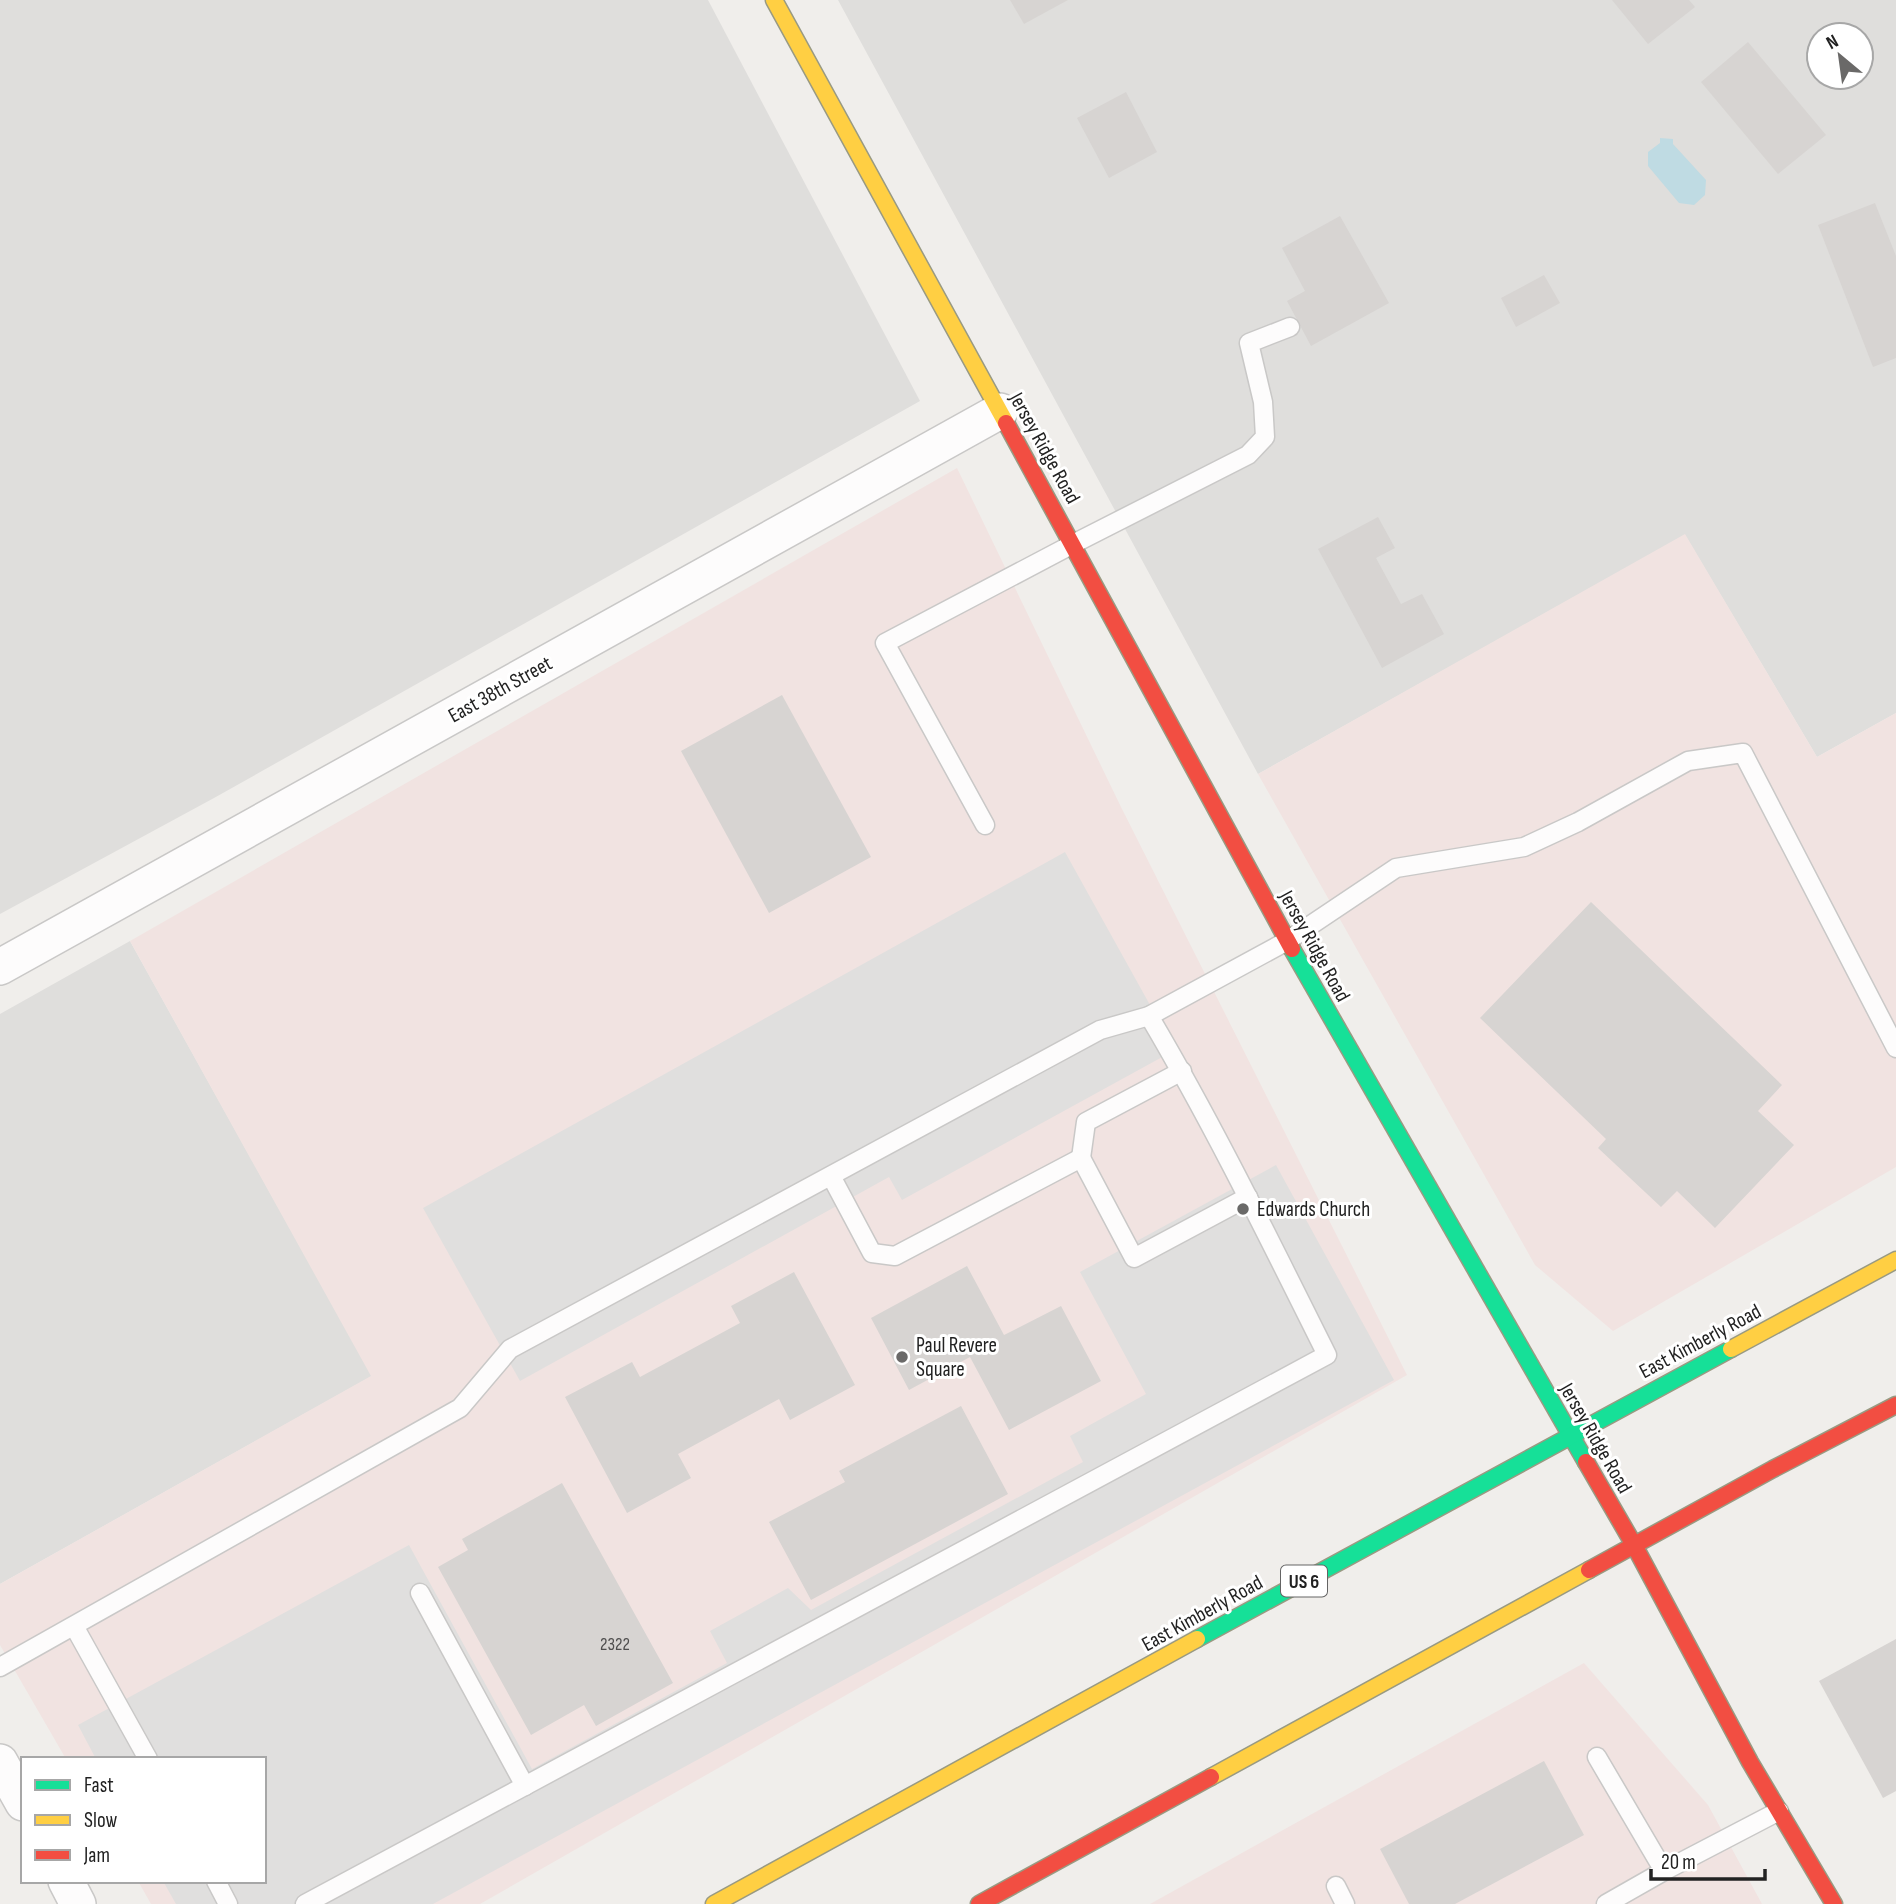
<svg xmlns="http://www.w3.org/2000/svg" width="1896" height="1904" font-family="'Sofia Sans Condensed',sans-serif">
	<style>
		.residential { fill: #dfdedc; fill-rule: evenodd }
		.commercial { fill: #f1e3e1 }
		.parking { fill: #e0dfde }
		.water { fill: #bfdbe3 }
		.building { fill: #d7d4d2 }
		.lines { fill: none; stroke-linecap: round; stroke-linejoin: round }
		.lane-casing { stroke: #c9c8c7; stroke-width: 21 }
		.street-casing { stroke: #c9c8c7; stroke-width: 38 }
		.fast-casing { stroke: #999a82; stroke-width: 19 }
		.slow-casing { stroke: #999a82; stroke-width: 19 }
		.jam-casing { stroke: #999a82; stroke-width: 19 }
		.lane { stroke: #fdfcfc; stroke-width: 18 }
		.street { stroke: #fdfcfc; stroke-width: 35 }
		.fast { stroke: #16e098; stroke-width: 16 }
		.slow { stroke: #ffcf43; stroke-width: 16 }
		.jam { stroke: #f24e42; stroke-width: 16 }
		.poi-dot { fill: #6a6968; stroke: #fff; stroke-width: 2.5 }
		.labels { text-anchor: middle; stroke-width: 6; stroke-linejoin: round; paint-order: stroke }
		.number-label { font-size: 18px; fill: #4f4e4e }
		.shield { fill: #fff; stroke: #646464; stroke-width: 2 }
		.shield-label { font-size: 19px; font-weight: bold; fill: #222 }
		.street-label { font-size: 21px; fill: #222; stroke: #fff }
		.poi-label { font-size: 21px; fill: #222; stroke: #fff; text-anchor: start }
	</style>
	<rect width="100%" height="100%" fill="#f0eeeb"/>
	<g class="residential">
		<polygon points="0,0 708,0 920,401 214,798 0,914"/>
		<path d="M838 0H1896V713L1817 757 1685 535 1258 774ZM1819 35H1861V77H1819Z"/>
		<polygon points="130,941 372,1376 0,1584 0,1014"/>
	</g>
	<g class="commercial">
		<polygon points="957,468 1121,807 1407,1375 480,1904 151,1904 138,1881 264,1881 264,1759 66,1759 0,1645 0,1584 371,1376 130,941"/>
		<polygon points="1685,534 1817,757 1896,713 1896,1167 1613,1331 1535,1265 1258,774"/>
		<polygon points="1584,1663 1708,1805 1762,1904 1150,1904"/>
	</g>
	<g class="parking">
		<polygon points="1065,852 1175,1050 902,1200 889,1177 520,1381 423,1208"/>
		<polygon points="1276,1165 1394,1380 433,1904 176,1904 163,1881 264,1881 264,1759 96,1759 78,1725 409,1545 532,1769 727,1663 710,1631 788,1588 811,1610 1083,1462 1070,1436 1146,1394 1080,1272"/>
	</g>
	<polygon class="water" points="1660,138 1673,139 1673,144 1706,180 1705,195 1694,205 1679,203 1648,166 1648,152 1660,143"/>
	<g class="building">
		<polygon points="1010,0 1068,0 1024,24"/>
		<polygon points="1612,0 1689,0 1695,7 1648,44"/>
		<polygon points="1748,42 1826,135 1778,174 1701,82"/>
		<polygon points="1126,92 1157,152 1109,178 1077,118"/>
		<polygon points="1875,203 1896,256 1896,358 1873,367 1818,225"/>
		<polygon points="1340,216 1389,303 1311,346 1287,301 1305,291 1282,248"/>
		<polygon points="1544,275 1560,303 1516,327 1501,298"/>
		<polygon points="1378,517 1395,548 1376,558 1401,604 1422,594 1444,634 1382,668 1318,549"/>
		<polygon points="782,695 871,857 769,913 681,751"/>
		<polygon points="1591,902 1782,1085 1758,1111 1794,1145 1715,1228 1677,1191 1661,1207 1598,1148 1606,1139 1480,1018"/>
		<polygon points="967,1266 1004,1335 1061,1306 1101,1381 1009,1430 970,1357 909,1390 871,1318"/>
		<polygon points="794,1272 855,1385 790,1420 779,1399 678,1454 691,1478 627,1513 565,1397 632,1362 640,1377 740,1323 731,1306"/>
		<polygon points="961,1406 1008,1494 811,1600 769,1522 845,1482 839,1471"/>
		<polygon points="562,1483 673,1683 596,1726 584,1705 531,1735 438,1567 468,1550 462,1539"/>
		<polygon points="1896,1639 1896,1791 1883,1798 1819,1681"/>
		<polygon points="1544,1761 1584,1835 1455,1904 1409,1904 1380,1849"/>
	</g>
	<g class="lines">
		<defs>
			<g id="lane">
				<polyline points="985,825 885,643 1073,544 1248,455 1265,437 1263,402 1249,343 1290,327"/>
				<polyline points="1081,1158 1086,1122 1182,1071"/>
				<polyline points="831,1176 872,1253 895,1256 1081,1158 1134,1258 1248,1197"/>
				<polyline points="420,1593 525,1786"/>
				<polyline points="74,1626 148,1759"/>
				<polyline points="0,1667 460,1408 510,1349 1100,1030 1149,1016 1287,941 1396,868 1524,847 1578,822 1688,761 1743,753 1896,1048"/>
				<polyline points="1597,1757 1664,1871"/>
				<polyline points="216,1881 228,1904"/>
				<polyline points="1336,1886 1345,1904"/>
				<path d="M305 1904 1327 1355C1270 1241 1214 1126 1149 1016"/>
				<polyline points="1606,1904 1664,1871 1779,1811"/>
			</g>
			<g id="street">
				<polyline points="0,967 1000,411"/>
				<polyline points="0,1762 23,1803"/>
				<polyline points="66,1881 78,1904"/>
			</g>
			<g id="fast">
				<polyline points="1292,949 1586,1462"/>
				<polyline points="1197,1639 1731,1349"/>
			</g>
			<g id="slow">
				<polyline points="774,0 1006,423"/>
				<polyline points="1731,1349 1896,1260"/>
				<polyline points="1211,1777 1589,1570"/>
				<polyline points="714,1904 1197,1639"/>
			</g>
			<g id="jam">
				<polyline points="1006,423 1292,949"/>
				<polyline points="1586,1462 1634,1545 1750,1762 1834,1904"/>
				<polyline points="1589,1570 1773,1469 1896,1405"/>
				<polyline points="979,1904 1211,1777"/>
			</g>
		</defs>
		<use href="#lane" class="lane-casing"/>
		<use href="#street" class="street-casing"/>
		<use href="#fast" class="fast-casing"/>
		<use href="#slow" class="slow-casing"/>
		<use href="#jam" class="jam-casing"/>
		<use href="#lane" class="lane"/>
		<use href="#street" class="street"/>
		<use href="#fast" class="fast"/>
		<use href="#slow" class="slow"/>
		<use href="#jam" class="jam"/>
	</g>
	<g class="poi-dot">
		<circle cx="1243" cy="1209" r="7"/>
		<circle cx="902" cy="1357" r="7"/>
	</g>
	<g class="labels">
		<g class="number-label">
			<text x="615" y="1650">2322</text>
		</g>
		<rect class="shield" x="1281" y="1565.5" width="46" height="31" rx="5"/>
		<g class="shield-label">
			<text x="1304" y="1588">US 6</text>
		</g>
		<g class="street-label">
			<text transform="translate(1045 448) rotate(61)" y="7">Jersey Ridge Road</text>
			<text transform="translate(500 689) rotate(-29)" y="7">East 38th Street</text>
			<text transform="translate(1315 946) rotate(61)" y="7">Jersey Ridge Road</text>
			<text transform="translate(1700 1341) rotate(-28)" y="7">East Kimberly Road</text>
			<text transform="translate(1596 1438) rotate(60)" y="7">Jersey Ridge Road</text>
			<text transform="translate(1202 1613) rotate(-29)" y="7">East Kimberly Road</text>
		</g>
		<g class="poi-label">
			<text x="1257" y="1216">Edwards Church</text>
			<text x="916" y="1352">Paul Revere<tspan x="916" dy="24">Square</tspan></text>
		</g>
	</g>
	<rect x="21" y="1757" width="245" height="126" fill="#ffffff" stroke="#a7a7a7" stroke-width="2"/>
	<rect x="35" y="1780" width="35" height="10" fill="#16e098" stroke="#a7a7a7" stroke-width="2"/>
	<text x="84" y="1792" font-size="21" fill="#222222">Fast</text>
	<rect x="35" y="1815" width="35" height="10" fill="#ffcf43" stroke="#a7a7a7" stroke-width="2"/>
	<text x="84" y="1827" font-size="21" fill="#222222">Slow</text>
	<rect x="35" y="1850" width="35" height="10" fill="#f24e42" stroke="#a7a7a7" stroke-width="2"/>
	<text x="84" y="1862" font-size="21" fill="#222222">Jam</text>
	<g transform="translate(1840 56) rotate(331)"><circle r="33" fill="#ffffff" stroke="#a7a7a7" stroke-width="2"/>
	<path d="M0-5L12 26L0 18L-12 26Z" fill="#6a6968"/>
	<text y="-10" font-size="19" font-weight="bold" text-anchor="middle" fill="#222222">N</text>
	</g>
	<path d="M1651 1869v10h114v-10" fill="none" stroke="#222222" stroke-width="3.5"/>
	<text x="1661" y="1869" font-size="21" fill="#222222" stroke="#ffffff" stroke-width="5" paint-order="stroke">20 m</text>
</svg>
